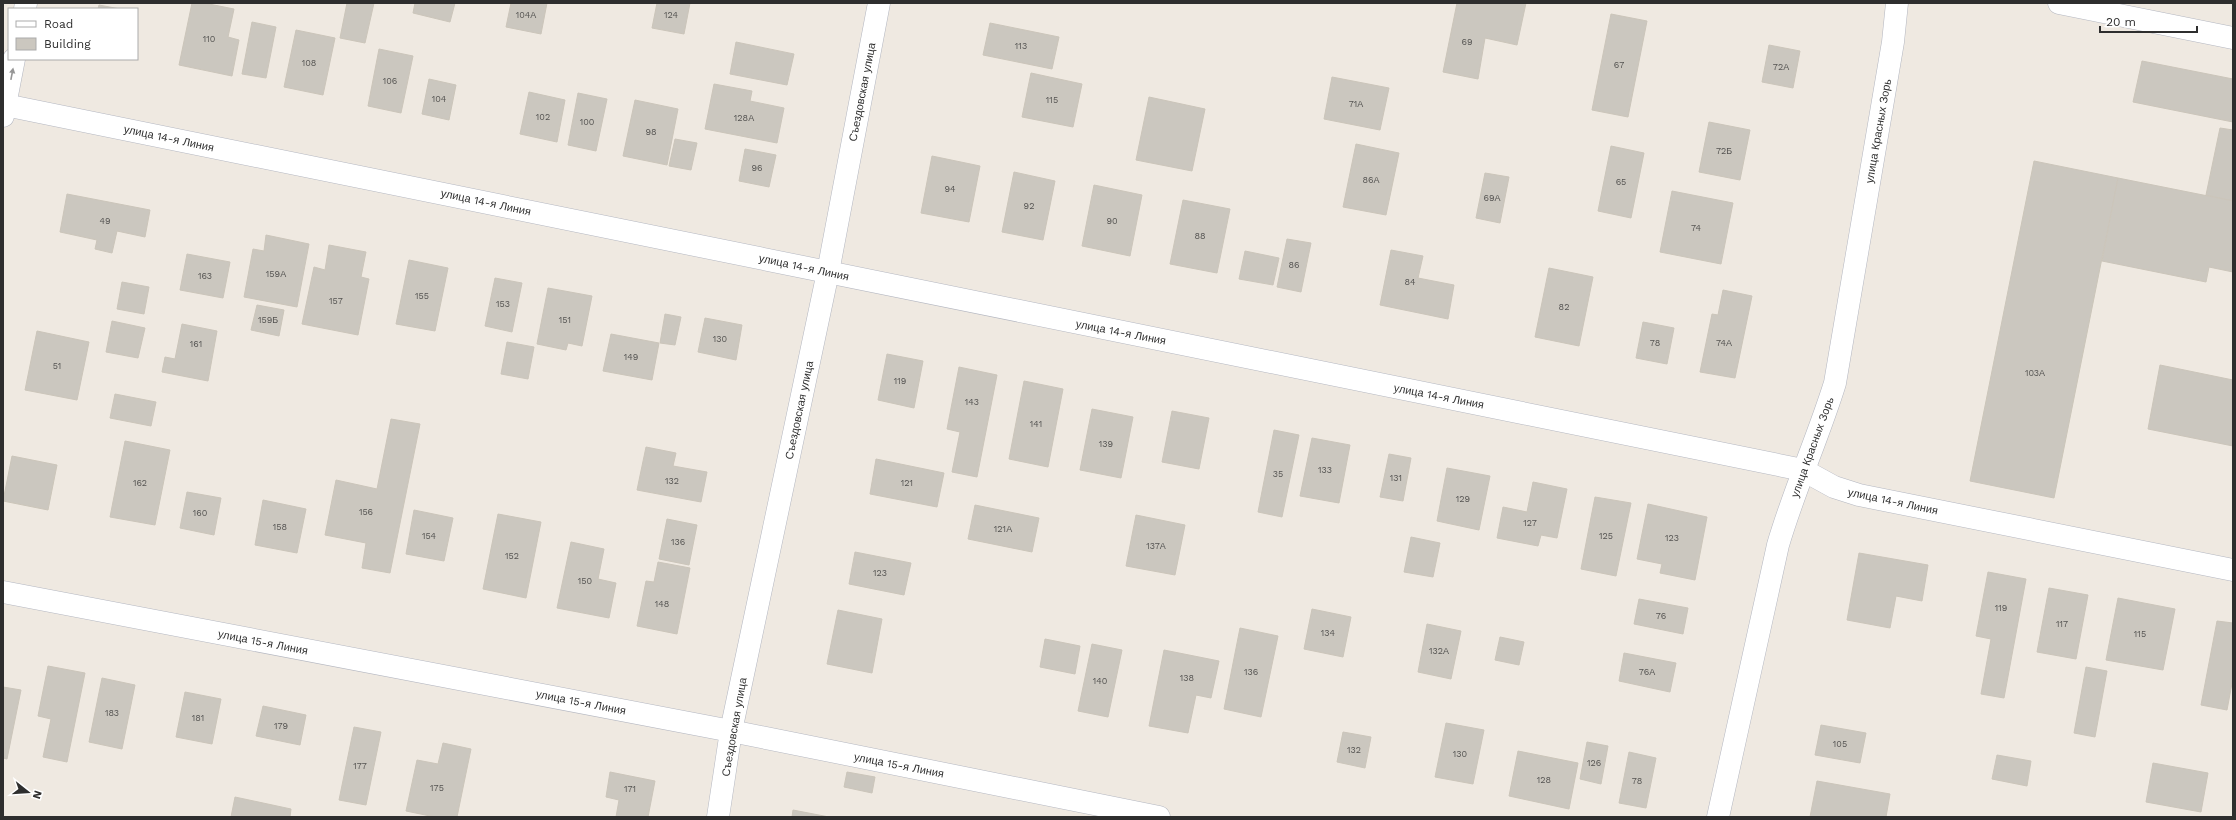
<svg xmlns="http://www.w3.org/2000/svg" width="2236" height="820" font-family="'Work Sans',sans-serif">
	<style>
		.building { fill: #cbc7bf; stroke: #cbc5ba }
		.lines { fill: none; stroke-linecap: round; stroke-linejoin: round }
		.minor-casing { stroke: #b4b7c1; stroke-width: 23 }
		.tertiary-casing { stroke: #b4b7c1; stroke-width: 23 }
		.secondary-casing { stroke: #b4b7c1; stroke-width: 23 }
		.minor { stroke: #fff; stroke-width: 22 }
		.tertiary { stroke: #fff; stroke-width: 22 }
		.secondary { stroke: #fff; stroke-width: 22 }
		.oneway { fill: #969696 }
		.labels { text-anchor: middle; stroke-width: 3.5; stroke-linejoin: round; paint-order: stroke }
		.number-label { font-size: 9px; fill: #555452 }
		.street-label { font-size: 11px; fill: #2e2e2e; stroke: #fff }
	</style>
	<rect width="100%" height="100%" fill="#efe9e1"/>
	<g class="building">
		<polygon points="192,3 204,3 234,9 228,37 239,40 232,76 179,65"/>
		<polygon points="347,3 374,3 365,43 340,38"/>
		<polygon points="415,3 455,3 450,22 413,13"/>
		<polygon points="511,3 547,3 541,34 506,27"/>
		<polygon points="657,3 690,3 684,34 652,28"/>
		<polygon points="1457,3 1526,3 1517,45 1485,38 1478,79 1443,72"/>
		<polygon points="99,5 120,9 98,9"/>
		<polygon points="1611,14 1647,21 1628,117 1592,110"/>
		<polygon points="252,22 276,27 266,78 242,74"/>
		<polygon points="990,23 1059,37 1052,69 983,55"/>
		<polygon points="296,30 335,38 323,95 284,87"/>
		<polygon points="736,42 794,54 787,85 730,74"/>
		<polygon points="1769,45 1800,51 1793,88 1762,82"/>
		<polygon points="379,49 413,56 401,113 368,106"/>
		<polygon points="2142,61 2233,79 2233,122 2133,102"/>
		<polygon points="1031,73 1082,84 1073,127 1022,117"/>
		<polygon points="1332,77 1389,88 1380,130 1324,119"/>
		<polygon points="429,79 456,85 449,120 422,114"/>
		<polygon points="714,84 752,91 750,101 784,108 777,143 705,129"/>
		<polygon points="529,92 565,100 557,142 520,134"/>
		<polygon points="578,93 607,99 596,151 568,145"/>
		<polygon points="1149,97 1205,109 1192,171 1136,160"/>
		<polygon points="635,100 678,109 667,165 623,156"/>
		<polygon points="1709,122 1750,130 1740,180 1699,172"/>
		<polygon points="2220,128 2233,130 2233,201 2206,195"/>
		<polygon points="675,139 697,143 691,170 669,166"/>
		<polygon points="1356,144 1399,153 1386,215 1343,207"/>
		<polygon points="1611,146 1644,153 1631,218 1598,211"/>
		<polygon points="745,149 776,155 769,187 739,181"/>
		<polygon points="932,156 980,166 969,222 921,213"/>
		<polygon points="2034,161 2118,178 2054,498 1970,481"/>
		<polygon points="1014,172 1055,181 1043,240 1002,232"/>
		<polygon points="1485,173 1509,177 1500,223 1476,218"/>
		<polygon points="2118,178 2233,201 2233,272 2209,267 2206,282 2102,261"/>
		<polygon points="1094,185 1142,195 1130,256 1082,246"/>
		<polygon points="1672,191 1733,203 1721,264 1660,252"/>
		<polygon points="67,194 150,210 145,237 117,231 112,253 95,249 97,240 60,232"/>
		<polygon points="1183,200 1230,209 1217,273 1170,264"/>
		<polygon points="266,235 309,244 297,307 244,297 253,249 264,251"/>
		<polygon points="1287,239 1311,243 1301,292 1277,287"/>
		<polygon points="329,245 366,252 361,277 369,279 358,335 302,324 314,267 325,270"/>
		<polygon points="1391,250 1423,256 1418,278 1454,285 1448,319 1380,305"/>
		<polygon points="1245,251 1279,258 1273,285 1239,279"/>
		<polygon points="187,254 230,262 223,298 180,290"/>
		<polygon points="409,260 448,268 435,331 396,324"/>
		<polygon points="1549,268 1593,277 1579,346 1535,337"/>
		<polygon points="495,278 522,283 512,332 485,326"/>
		<polygon points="122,282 149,287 144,314 117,309"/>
		<polygon points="548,288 592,296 582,346 568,343 566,350 537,344"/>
		<polygon points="1723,290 1752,296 1735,378 1700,372 1712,314 1718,315"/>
		<polygon points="257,305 284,310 279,336 251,330"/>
		<polygon points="665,314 681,317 675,345 660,343"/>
		<polygon points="705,318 742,325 736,360 698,352"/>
		<polygon points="112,321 145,328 138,358 106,352"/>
		<polygon points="1643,322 1674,328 1667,364 1636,358"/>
		<polygon points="182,324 217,331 208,381 162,372 165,357 175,359"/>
		<polygon points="37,331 89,342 77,400 25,390"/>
		<polygon points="611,334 659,343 652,380 603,371"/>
		<polygon points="507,342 534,347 528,379 501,374"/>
		<polygon points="887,354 923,361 914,408 878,400"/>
		<polygon points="2160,365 2233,380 2233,446 2148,429"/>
		<polygon points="959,367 997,375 977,477 952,472 960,432 947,429"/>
		<polygon points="1024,381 1063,389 1048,467 1009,459"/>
		<polygon points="115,394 156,402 151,426 110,418"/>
		<polygon points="1092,409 1133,417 1121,478 1080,470"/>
		<polygon points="1172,411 1209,418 1199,469 1162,462"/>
		<polygon points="391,419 420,424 390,573 362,568 366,543 325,535 336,480 377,489"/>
		<polygon points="1274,430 1299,435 1282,517 1258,512"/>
		<polygon points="1312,438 1350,445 1339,503 1300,496"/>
		<polygon points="125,441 170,450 155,525 110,517"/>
		<polygon points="646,447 676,453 673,466 707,472 701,502 637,490"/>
		<polygon points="1389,454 1411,458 1403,501 1380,497"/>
		<polygon points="12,456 57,465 48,510 3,501"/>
		<polygon points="876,459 944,473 937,507 870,494"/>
		<polygon points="1447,468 1490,476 1479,530 1437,521"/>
		<polygon points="1533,482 1567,489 1557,538 1541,535 1538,546 1497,538 1503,507 1527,512"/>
		<polygon points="187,492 221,498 214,535 180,528"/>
		<polygon points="1595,497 1631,503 1616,576 1581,569"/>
		<polygon points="263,500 306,509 297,553 255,545"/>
		<polygon points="1648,504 1707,517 1695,580 1660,573 1662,564 1637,559"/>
		<polygon points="975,505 1039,518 1032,552 968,539"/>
		<polygon points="414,510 453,518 444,561 406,554"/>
		<polygon points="498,514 541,522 526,598 483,589"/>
		<polygon points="1136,515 1185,525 1175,575 1126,566"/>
		<polygon points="667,519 697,525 689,565 659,559"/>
		<polygon points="1411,537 1440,543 1433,577 1404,572"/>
		<polygon points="571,542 604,549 598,579 616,583 609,618 557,608"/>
		<polygon points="855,552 911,563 904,595 849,584"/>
		<polygon points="1859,553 1928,565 1922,601 1896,596 1890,628 1847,620"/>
		<polygon points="658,562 690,568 677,634 637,626 646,581 654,582"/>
		<polygon points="1988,572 2026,579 2004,698 1981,694 1991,639 1976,636"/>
		<polygon points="2049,588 2088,595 2076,659 2037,652"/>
		<polygon points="2118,598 2175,609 2163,670 2106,660"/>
		<polygon points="1639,599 1688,608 1683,634 1634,624"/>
		<polygon points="1312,609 1351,617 1343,657 1304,649"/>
		<polygon points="838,610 882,619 872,673 827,664"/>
		<polygon points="2217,621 2233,623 2233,678 2227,710 2201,705"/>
		<polygon points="1427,624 1461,631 1451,679 1418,672"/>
		<polygon points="1240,628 1278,636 1261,717 1224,709"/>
		<polygon points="1500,637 1524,642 1519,665 1495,660"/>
		<polygon points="1045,639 1080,646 1075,674 1040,667"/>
		<polygon points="1092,644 1122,650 1108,717 1078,711"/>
		<polygon points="1164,650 1219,661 1211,698 1196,695 1188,733 1149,726"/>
		<polygon points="1624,653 1676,663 1670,692 1619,681"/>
		<polygon points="48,666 85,673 67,762 43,757 51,719 38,716"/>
		<polygon points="2086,667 2107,671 2095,737 2074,733"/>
		<polygon points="102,678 135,685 122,749 89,742"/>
		<polygon points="3,687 21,690 7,759 3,758"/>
		<polygon points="185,692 221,699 212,744 176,737"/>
		<polygon points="263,706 306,715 300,745 256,736"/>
		<polygon points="1446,723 1484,730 1473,784 1435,777"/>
		<polygon points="1821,725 1866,733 1860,763 1815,755"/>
		<polygon points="354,727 381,732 366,805 339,800"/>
		<polygon points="1343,732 1371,737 1365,768 1337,762"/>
		<polygon points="1587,742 1608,746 1601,784 1580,779"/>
		<polygon points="443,743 471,749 457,817 435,817 406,811 417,760 438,764"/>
		<polygon points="1518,751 1578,763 1569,809 1509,796"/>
		<polygon points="1629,752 1656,758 1646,808 1619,803"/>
		<polygon points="1997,755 2031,761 2027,786 1992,779"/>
		<polygon points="2153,763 2208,773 2201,812 2146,802"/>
		<polygon points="610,772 655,781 648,817 616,817 619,800 606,797"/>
		<polygon points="847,772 875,777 872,793 844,787"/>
		<polygon points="1817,781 1890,794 1886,817 1810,817"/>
		<polygon points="235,797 291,809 290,817 231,817"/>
		<polygon points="793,810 829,817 792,817"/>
	</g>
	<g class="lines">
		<defs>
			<g id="minor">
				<polyline points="2059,3 2233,38"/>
				<polyline points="5,105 1803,470 1834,487 1859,495 2233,570"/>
				<polyline points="3,592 731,731 1159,817"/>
				<polyline points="718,817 731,731 828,272 879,3"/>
			</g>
			<path id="tertiary" d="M1718 817 1778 545C1794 490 1818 438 1835 383L1893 42 1897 3"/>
			<g id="secondary">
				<polyline points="25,9 26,3"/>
				<polyline points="3,116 14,59"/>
			</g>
		</defs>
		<use href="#minor" class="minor-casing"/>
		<use href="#tertiary" class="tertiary-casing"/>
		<use href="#secondary" class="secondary-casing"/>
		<use href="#minor" class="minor"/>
		<use href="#tertiary" class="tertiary"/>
		<use href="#secondary" class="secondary"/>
	</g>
	<defs><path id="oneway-solid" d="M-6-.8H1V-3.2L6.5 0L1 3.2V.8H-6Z"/></defs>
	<use class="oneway" href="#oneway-solid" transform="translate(12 74) rotate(-79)"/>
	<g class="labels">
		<g class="number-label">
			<text x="526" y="18">104А</text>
			<text x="671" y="18">124</text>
			<text x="209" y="42">110</text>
			<text x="1467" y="45">69</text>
			<text x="1021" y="49">113</text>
			<text x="309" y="66">108</text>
			<text x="1619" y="68">67</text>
			<text x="1781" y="70">72А</text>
			<text x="390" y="84">106</text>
			<text x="439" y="102">104</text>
			<text x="1052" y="103">115</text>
			<text x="1356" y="107">71А</text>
			<text x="543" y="120">102</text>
			<text x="744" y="121">128А</text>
			<text x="587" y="125">100</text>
			<text x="651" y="135">98</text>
			<text x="1724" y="154">72Б</text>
			<text x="757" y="171">96</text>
			<text x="1371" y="183">86А</text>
			<text x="1621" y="185">65</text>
			<text x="950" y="192">94</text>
			<text x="1492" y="201">69А</text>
			<text x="1029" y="209">92</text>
			<text x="105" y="224">49</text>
			<text x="1112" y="224">90</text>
			<text x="1696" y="231">74</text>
			<text x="1200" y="239">88</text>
			<text x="1294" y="268">86</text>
			<text x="276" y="277">159А</text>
			<text x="205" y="279">163</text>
			<text x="1410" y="285">84</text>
			<text x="422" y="299">155</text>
			<text x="336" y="304">157</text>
			<text x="503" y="307">153</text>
			<text x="1564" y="310">82</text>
			<text x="268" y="323">159Б</text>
			<text x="565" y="323">151</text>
			<text x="720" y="342">130</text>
			<text x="1655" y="346">78</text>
			<text x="1724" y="346">74А</text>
			<text x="196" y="347">161</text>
			<text x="631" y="360">149</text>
			<text x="57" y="369">51</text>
			<text x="2035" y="376">103А</text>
			<text x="900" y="384">119</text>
			<text x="972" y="405">143</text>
			<text x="1036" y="427">141</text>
			<text x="1106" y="447">139</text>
			<text x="1325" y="473">133</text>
			<text x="1278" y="477">35</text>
			<text x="1396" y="481">131</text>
			<text x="672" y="484">132</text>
			<text x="140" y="486">162</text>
			<text x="907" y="486">121</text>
			<text x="1463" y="502">129</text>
			<text x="366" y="515">156</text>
			<text x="200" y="516">160</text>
			<text x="1530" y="526">127</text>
			<text x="280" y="530">158</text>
			<text x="1003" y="532">121А</text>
			<text x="429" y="539">154</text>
			<text x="1606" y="539">125</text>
			<text x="1672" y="541">123</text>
			<text x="678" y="545">136</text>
			<text x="1156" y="549">137А</text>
			<text x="512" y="559">152</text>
			<text x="880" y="576">123</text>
			<text x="585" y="584">150</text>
			<text x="662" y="607">148</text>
			<text x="2001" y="611">119</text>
			<text x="1661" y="619">76</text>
			<text x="2062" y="627">117</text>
			<text x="1328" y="636">134</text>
			<text x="2140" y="637">115</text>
			<text x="1439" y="654">132А</text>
			<text x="1251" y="675">136</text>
			<text x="1647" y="675">76А</text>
			<text x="1187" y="681">138</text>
			<text x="1100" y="684">140</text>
			<text x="112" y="716">183</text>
			<text x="198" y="721">181</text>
			<text x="281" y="729">179</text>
			<text x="1840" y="747">105</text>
			<text x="1354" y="753">132</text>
			<text x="1460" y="757">130</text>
			<text x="1594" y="766">126</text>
			<text x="360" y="769">177</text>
			<text x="1544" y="783">128</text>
			<text x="1637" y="784">78</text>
			<text x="437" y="791">175</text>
			<text x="630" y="792">171</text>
		</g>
		<g class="street-label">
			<text transform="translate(862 92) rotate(-79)" y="4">Съездовская улица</text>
			<text transform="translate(1878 131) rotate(-80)" y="4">улица Красных Зорь</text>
			<text transform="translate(169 138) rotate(12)" y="4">улица 14-я Линия</text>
			<text transform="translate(486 202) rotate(12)" y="4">улица 14-я Линия</text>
			<text transform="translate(804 267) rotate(12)" y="4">улица 14-я Линия</text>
			<text transform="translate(1121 332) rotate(11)" y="4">улица 14-я Линия</text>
			<text transform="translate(1439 396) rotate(11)" y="4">улица 14-я Линия</text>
			<text transform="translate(799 410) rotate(-78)" y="4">Съездовская улица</text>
			<text transform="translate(1812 447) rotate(-70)" y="4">улица Красных Зорь</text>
			<text transform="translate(1893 501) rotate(12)" y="4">улица 14-я Линия</text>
			<text transform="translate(263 642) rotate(11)" y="4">улица 15-я Линия</text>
			<text transform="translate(581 702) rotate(11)" y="4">улица 15-я Линия</text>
			<text transform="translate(734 727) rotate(-80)" y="4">Съездовская улица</text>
			<text transform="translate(899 765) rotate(11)" y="4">улица 15-я Линия</text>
		</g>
	</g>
	<rect width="2236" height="820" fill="none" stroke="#2e2e2e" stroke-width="8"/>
	<rect x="8" y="8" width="130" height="52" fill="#ffffff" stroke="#ababab"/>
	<rect x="16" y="21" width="20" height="6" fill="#ffffff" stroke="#ababab"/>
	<text x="44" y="28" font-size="12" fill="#2e2e2e">Road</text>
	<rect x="16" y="38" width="20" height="12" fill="#cbc7bf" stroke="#ababab"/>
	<text x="44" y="48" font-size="12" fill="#2e2e2e">Building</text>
	<g transform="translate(28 792) rotate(107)" stroke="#ffffff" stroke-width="3" paint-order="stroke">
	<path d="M0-3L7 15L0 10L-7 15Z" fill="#2e2e2e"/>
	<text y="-6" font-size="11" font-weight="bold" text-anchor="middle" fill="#2e2e2e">N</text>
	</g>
	<path d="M2100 26v6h97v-6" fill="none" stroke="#2e2e2e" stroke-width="2"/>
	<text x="2106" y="26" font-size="12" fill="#2e2e2e" stroke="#ffffff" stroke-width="3" paint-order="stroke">20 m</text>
</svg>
